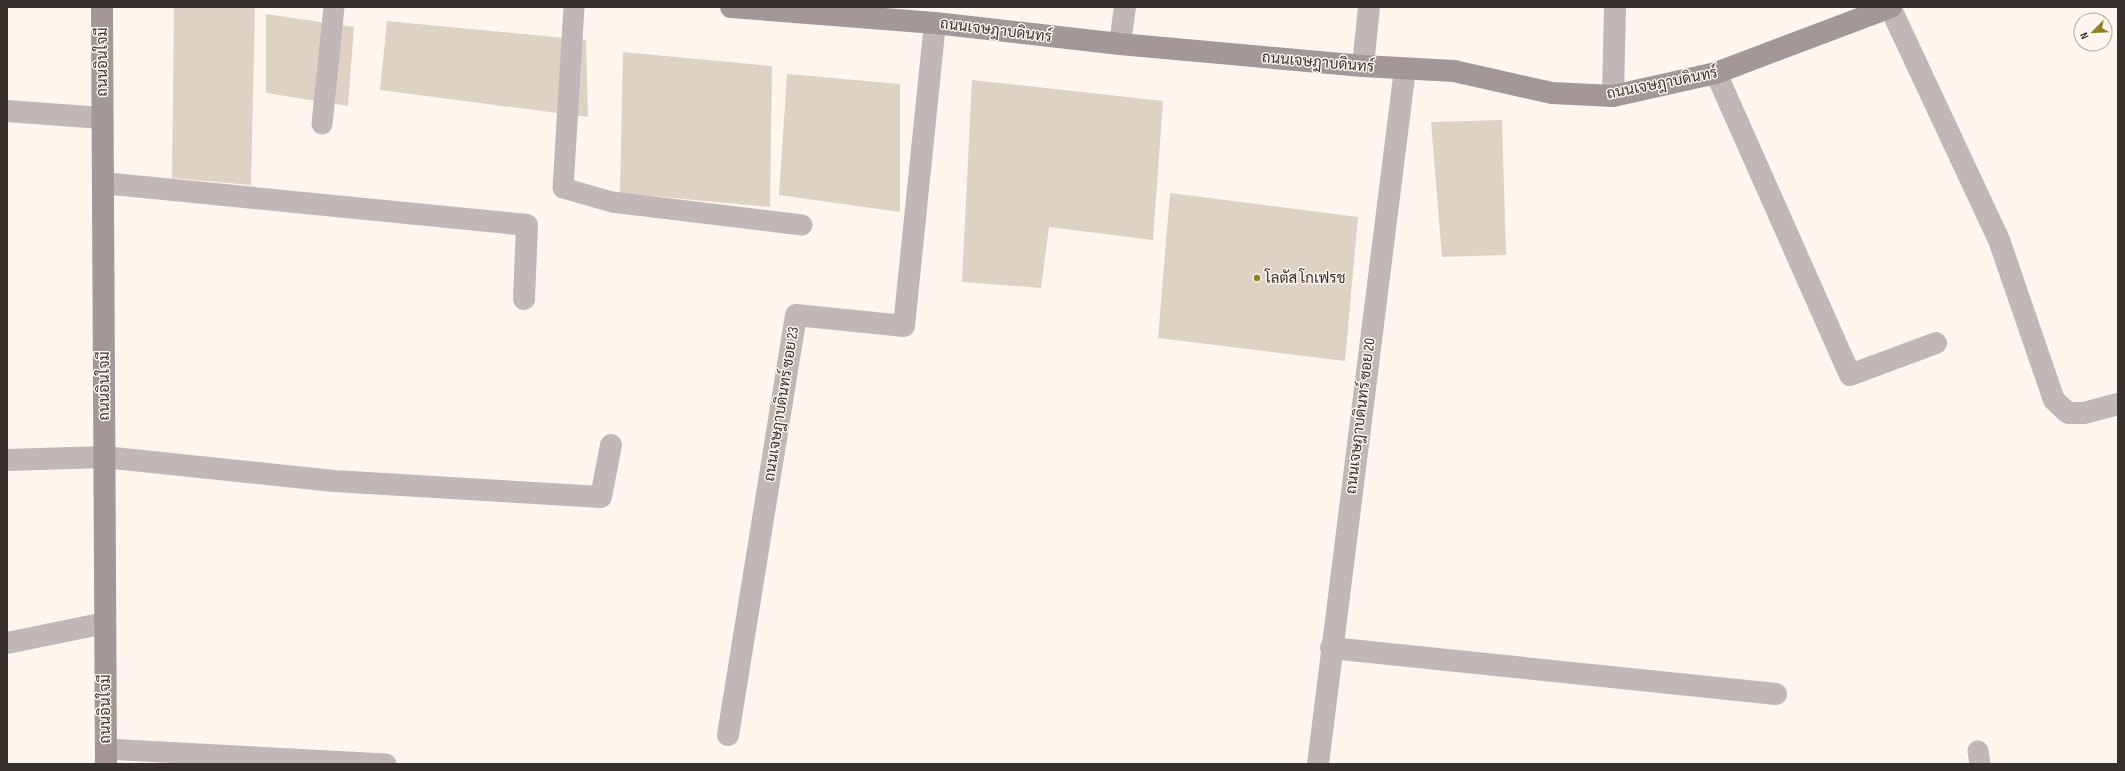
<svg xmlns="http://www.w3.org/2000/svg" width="2125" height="771" font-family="'Sofia Sans Condensed',Sarabun,sans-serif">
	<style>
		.building { fill: #ded2c5 }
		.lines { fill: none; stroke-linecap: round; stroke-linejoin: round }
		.lane { stroke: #c0b7b7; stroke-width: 21 }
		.street { stroke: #c0b7b7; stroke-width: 22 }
		.secondary { stroke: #a49798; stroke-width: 22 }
		.poi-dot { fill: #908027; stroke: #fef5ee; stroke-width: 1.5 }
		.labels { text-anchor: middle; stroke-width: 3; stroke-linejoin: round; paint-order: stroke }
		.street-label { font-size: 15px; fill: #37312d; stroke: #fef5ee }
		.poi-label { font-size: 15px; fill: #37312d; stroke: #fef5ee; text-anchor: start }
	</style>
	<rect width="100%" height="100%" fill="#fef5ee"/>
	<g class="building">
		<polygon points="174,7 255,7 251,185 172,178"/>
		<polygon points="266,14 354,27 348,106 266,93"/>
		<polygon points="387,21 586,40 588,117 380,90"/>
		<polygon points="623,52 772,66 770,207 620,193"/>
		<polygon points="787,74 900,84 900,212 779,195"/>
		<polygon points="972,80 1163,101 1153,240 1049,227 1041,288 962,282"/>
		<polygon points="1502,120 1506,255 1442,257 1431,122"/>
		<polygon points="1170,193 1358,217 1345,361 1158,338"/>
	</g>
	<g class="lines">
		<g class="lane">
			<polyline points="574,7 563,188 612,202 802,225"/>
			<polyline points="322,124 334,7"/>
			<polyline points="106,749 386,764"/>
			<polyline points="1978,751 1980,764"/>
		</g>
		<g class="street">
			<polyline points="1890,7 1999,240 2054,400 2068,413 2084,413 2118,404"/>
			<polyline points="1120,44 1125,7"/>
			<polyline points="1363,66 1369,7"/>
			<polyline points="1716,73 1850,375 1936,343"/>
			<polyline points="1613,96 1615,7"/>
			<polyline points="7,111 102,118"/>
			<polyline points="103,183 527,225 524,299"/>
			<polyline points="7,460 104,457 334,481 601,497 611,445"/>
			<polyline points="7,643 105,623"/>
			<polyline points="1331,648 1776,694"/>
			<polyline points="728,735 796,315 904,326 935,23"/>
			<polyline points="1318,764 1405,69"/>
		</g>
		<g class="secondary">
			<polyline points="102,7 106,764"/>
			<polyline points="731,7 935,23 1120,44 1363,66 1454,71 1552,93 1613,96 1716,73 1891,7"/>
		</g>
	</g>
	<circle class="poi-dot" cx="1257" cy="278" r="4"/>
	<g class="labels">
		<g class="street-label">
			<text transform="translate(996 30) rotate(7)" y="5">ถนนเจษฎาบดินทร์</text>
			<text transform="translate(102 62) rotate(-90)" y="5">ถนนอินใจมี</text>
			<text transform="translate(1318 62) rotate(5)" y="5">ถนนเจษฎาบดินทร์</text>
			<text transform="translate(1662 83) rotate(-11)" y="5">ถนนเจษฎาบดินทร์</text>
			<text transform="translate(104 386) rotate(-90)" y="5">ถนนอินใจมี</text>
			<text transform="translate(781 404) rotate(-81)" y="5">ถนนเจษฎาบดินทร์ ซอย 23</text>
			<text transform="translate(1360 416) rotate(-83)" y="5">ถนนเจษฎาบดินทร์ ซอย 20</text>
			<text transform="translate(105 709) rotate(-90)" y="5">ถนนอินใจมี</text>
		</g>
		<g class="poi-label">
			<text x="1265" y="283">โลตัส โกเฟรช</text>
		</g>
	</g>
	<rect width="2125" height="771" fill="none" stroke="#37312d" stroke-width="16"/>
	<g transform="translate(2093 32) rotate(246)"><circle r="19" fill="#fef5ee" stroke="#aea7a1"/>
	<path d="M0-3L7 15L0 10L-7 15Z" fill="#908027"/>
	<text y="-6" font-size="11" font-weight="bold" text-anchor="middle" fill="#37312d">N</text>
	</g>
</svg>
